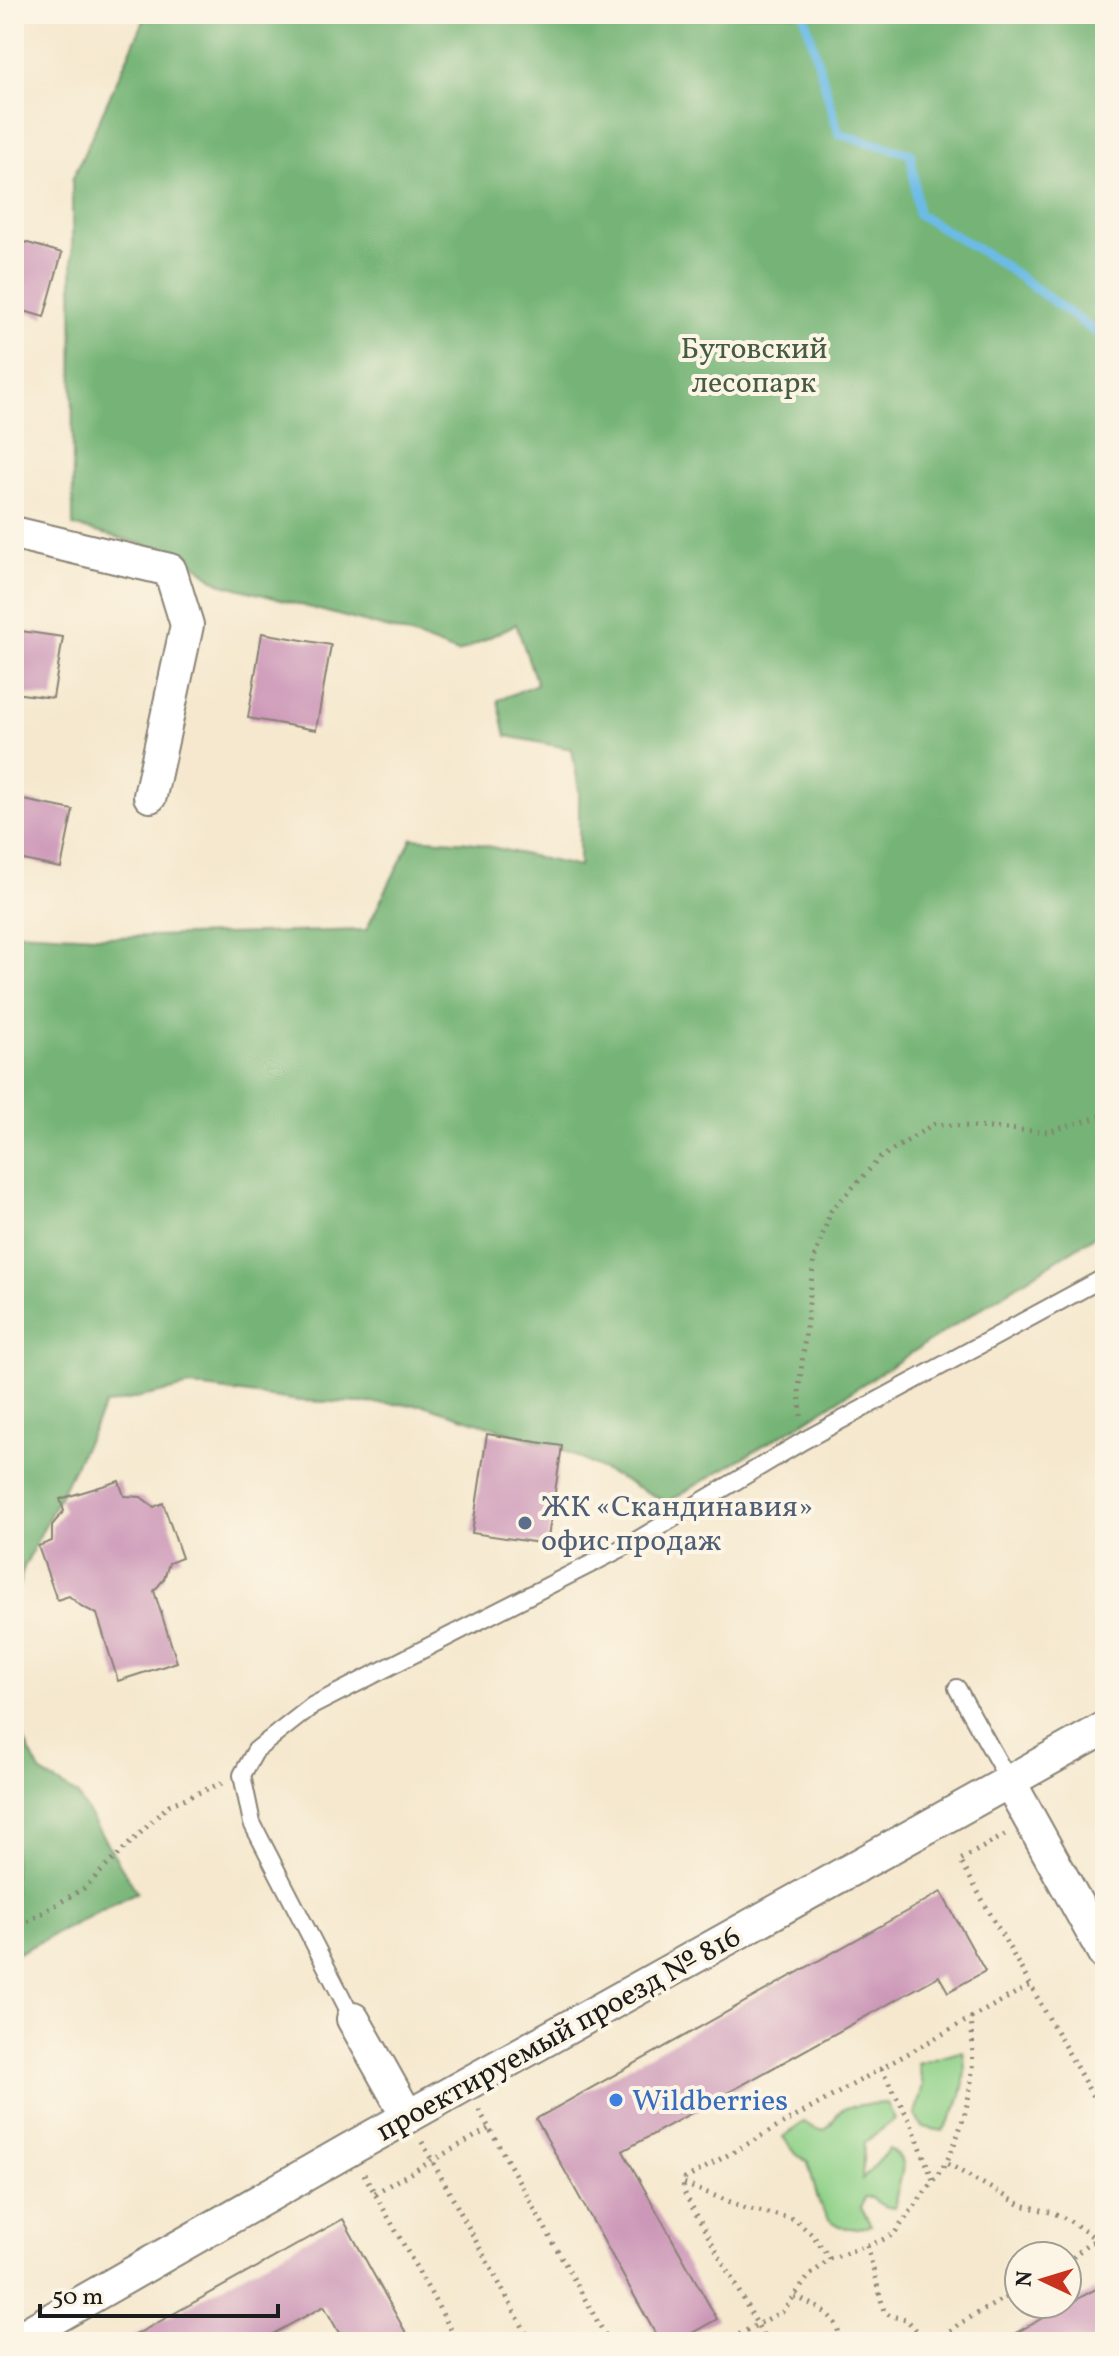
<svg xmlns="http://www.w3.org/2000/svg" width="1119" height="2356" font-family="Vollkorn,serif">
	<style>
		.green { fill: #91d28a; stroke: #567753; stroke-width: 2 }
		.forest { fill: #74b476; stroke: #486849; stroke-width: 2 }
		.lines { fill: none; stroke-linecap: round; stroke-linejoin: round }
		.stream { stroke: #6cbbe7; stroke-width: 9 }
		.building { fill: #cc97b8 }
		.lane-casing { stroke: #888275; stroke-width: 20 }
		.street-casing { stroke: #888275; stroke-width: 36 }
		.path { stroke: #888275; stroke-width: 5; stroke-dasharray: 2 6; stroke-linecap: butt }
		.lane { stroke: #fff; stroke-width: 16 }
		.street { stroke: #fff; stroke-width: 32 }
		.service-dot { fill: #5c6f8a; stroke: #fcf5e5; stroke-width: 3 }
		.shop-dot { fill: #3f7fe0; stroke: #fcf5e5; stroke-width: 3 }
		.labels { text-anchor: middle; stroke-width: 8; stroke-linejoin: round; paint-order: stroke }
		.park-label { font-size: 30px; fill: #455c42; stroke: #fcf5e5 }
		.service-label { font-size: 30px; fill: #4e5e75; stroke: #fcf5e5; text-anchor: start }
		.street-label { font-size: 30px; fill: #1c1c1c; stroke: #fcf5e5 }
		.shop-label { font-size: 30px; fill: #366cbe; stroke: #fcf5e5; text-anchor: start }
	</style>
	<rect width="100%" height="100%" fill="#fcf5e5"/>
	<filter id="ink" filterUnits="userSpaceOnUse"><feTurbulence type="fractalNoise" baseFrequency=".0125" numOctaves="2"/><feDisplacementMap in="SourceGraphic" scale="16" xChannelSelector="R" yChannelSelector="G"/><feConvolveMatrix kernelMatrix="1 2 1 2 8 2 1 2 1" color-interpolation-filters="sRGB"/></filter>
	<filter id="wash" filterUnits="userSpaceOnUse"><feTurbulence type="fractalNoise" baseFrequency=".006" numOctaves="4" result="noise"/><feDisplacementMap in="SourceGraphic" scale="32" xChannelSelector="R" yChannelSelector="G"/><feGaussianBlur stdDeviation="1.8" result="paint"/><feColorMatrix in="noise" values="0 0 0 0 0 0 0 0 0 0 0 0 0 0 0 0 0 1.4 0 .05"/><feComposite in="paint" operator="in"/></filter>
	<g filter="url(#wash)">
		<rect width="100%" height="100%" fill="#f5e8ce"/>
		<g class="green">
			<path d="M963 2051C969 2083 960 2104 943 2131L922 2127 915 2115 923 2085 918 2064Z"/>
			<path d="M887 2103 895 2119 864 2143 862 2179 889 2149C916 2162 894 2183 895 2208 883 2207 880 2205 872 2197H864L861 2208 871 2225C820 2240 819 2200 808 2162L797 2155 783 2137 804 2122C835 2144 828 2114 846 2108 858 2104 874 2104 887 2103Z"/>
		</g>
		<g class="forest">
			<polygon points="147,14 1105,14 1105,1229 802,1423 667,1502 559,1448 423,1405 300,1401 191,1386 105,1405 24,1567 14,1603 14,932 116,937 366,930 412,838 470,842 579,867 579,790 572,749 506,736 498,700 537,684 516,624 458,653 408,634 219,583 181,554 73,526 72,180"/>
			<polygon points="14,1720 40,1772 77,1795 137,1892 14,1955"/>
		</g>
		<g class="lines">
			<polyline class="stream" points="804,14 839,134 911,154 918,214 996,260 1105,339"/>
		</g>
		<g id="blocks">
			<g class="building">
				<polygon points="14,239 62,253 44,317 14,308"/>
				<polygon points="14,630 63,637 53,698 14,693"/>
				<polygon points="262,633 331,645 316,730 248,718"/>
				<polygon points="14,798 73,810 61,868 14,858"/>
				<polygon points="487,1434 562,1446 547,1544 472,1533"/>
				<polygon points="119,1481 124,1496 141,1497 154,1507 163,1503 182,1558 169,1563 164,1579 154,1591 177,1662 118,1681 97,1614 81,1606 69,1596 57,1600 38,1546 52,1541 52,1525 64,1511 60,1499"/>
				<polygon points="941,1892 985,1971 948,1992 939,1976 623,2151 717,2319 676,2342 660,2342 536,2119"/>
				<polygon points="343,2219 411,2342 344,2342 324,2306 258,2342 123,2342"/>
				<polygon points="1105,2284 1105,2342 1000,2342 1046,2316"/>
			</g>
		</g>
	</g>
	<g filter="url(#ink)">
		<use href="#blocks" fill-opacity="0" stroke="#888275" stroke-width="2"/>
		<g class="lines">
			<defs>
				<g id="lane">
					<polyline points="957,1688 1009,1781"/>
					<polyline points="353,2019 252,1823 242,1775 256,1750 312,1706 632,1543 803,1441 1105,1277"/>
				</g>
				<g id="street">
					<polyline points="14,533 170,570 187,625 150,796"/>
					<polyline points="1009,1781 1105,1955"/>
					<polyline points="353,2019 408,2117"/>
					<polyline points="14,2341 350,2149 1105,1728"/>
				</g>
			</defs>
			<use href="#lane" class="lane-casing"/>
			<use href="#street" class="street-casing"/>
			<g class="path">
				<polyline points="801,1416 799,1389 814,1259 831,1211 880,1158 934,1124 1047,1132 1105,1115"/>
				<polyline points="1105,1800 1095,1806 1105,1824"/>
				<polyline points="1005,1835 960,1860 1105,2118"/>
				<polyline points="14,1930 84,1888 169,1805 222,1783"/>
				<polyline points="971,2018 1030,1985"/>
				<polyline points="881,2069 911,2123 933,2180"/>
				<polyline points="479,2110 609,2342"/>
				<polyline points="422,2142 531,2342"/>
				<polyline points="364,2174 458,2342"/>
				<polyline points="684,2184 746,2208 794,2219 812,2234 830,2259"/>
				<polyline points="375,2193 490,2128"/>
				<polyline points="867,2246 884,2311 890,2316 906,2319 927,2342"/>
				<path d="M1067 2263C1079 2252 1088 2240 1105 2238"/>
				<path d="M795 2296C816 2307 841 2315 839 2342"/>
				<polyline points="725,2342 783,2311 809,2276 830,2259 878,2242 894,2234 946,2163"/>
				<path d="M767 2342 686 2196 683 2189 685 2179 971 2018C976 2075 970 2111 946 2163L1021 2205 1054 2213 1070 2221 1096 2239"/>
				<polyline points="938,2342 959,2324 1019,2290"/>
			</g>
			<use href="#lane" class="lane"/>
			<use href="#street" class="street"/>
		</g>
	</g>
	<circle class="service-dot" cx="525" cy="1523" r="8"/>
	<circle class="shop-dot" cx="616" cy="2100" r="8"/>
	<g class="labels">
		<g class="park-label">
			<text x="754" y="358">Бутовский<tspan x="754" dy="34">лесопарк</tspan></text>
		</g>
		<g class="service-label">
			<text x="541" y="1516">ЖК «Скандинавия»<tspan x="541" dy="34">офис продаж</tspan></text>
		</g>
		<g class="street-label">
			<text transform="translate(558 2033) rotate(-29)" y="10">проектируемый проезд № 816</text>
		</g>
		<g class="shop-label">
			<text x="632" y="2110">Wildberries</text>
		</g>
	</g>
	<rect width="1119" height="2356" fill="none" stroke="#fcf5e5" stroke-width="48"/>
	<g transform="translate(1043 2280) rotate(274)"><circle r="38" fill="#fcf5e5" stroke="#a29e95" stroke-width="2"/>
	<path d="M0-6L14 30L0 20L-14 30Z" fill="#c8321e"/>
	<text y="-12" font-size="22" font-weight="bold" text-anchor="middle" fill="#1c1c1c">N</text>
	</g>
	<path d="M40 2304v12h238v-12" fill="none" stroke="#1c1c1c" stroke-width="4"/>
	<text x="52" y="2304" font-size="24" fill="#1c1c1c" stroke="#fcf5e5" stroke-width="6" paint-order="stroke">50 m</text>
</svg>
